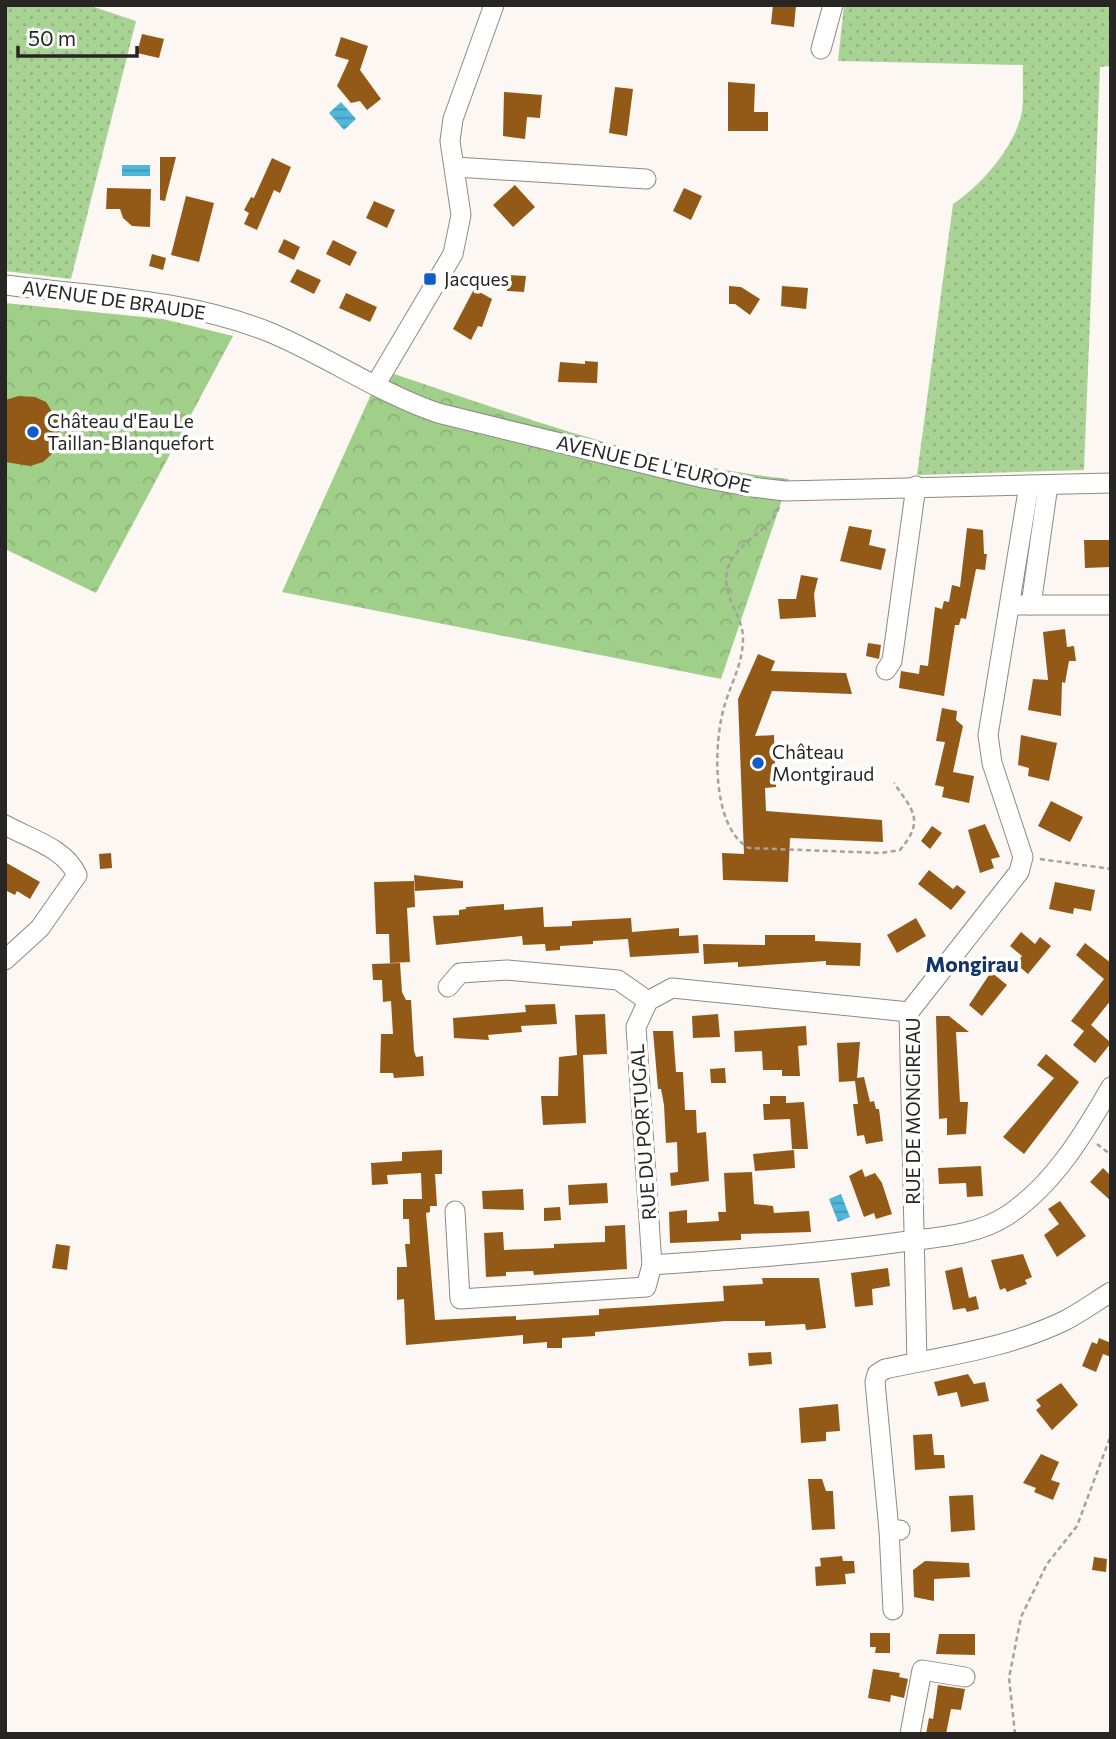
<svg xmlns="http://www.w3.org/2000/svg" width="1116" height="1739" font-family="Commissioner,sans-serif">
	<style>
		.grass { fill: url(#grass-dots) }
		.forest { fill: url(#forest-crowns) }
		.water { fill: url(#water-rules) }
		.building { fill: #935a17 }
		.lines { fill: none; stroke-linecap: round; stroke-linejoin: round }
		.minor-casing { stroke: #8d8986; stroke-width: 21 }
		.path { stroke: #a4a19e; stroke-width: 2.5; stroke-dasharray: 5 3.5; stroke-linecap: butt }
		.minor { stroke: #fff; stroke-width: 19 }
		.poi-dot { fill: #115dc7; stroke: #fff; stroke-width: 2.5 }
		.labels { text-anchor: middle; stroke-width: 7; stroke-linejoin: round; paint-order: stroke }
		.poi-label { font-size: 19px; fill: #272624; stroke: #fff; text-anchor: start }
		.street-label { font-size: 19px; fill: #272624; stroke: #fff }
		.neighbourhood-label { font-size: 21px; font-weight: bold; fill: #123468; stroke: #fff }
	</style>
	<defs>
		<pattern id="grass-dots" width="8" height="8" patternUnits="userSpaceOnUse" patternTransform="scale(1.75)"><rect width="8" height="8" fill="#a9d395"/><path d="M2 2h.1M6 6h.1" fill="none" stroke="#91b580" stroke-width="1.8" stroke-linecap="round"/></pattern>
		<pattern id="forest-crowns" width="20" height="18" patternUnits="userSpaceOnUse" patternTransform="scale(1.75)"><rect width="20" height="18" fill="#a0cf8a"/><path d="M2 6a3 3 0 1 1 6 0M12 15a3 3 0 1 1 6 0" fill="none" stroke="#8ab277"/></pattern>
		<pattern id="water-rules" width="6" height="5" patternUnits="userSpaceOnUse" patternTransform="scale(1.75)"><rect width="6" height="5" fill="#50b7da"/><path d="M0 2.5h6" fill="none" stroke="#4295b1"/></pattern>
	</defs>
	<rect width="100%" height="100%" fill="#fcf7f3"/>
	<g class="grass">
		<polygon points="5,5 88,5 136,21 71,279 5,271"/>
		<path d="M844 5H1111V66L1100 67 1084 470 917 475 953 204C980 186 1010 152 1020 120 1025 104 1022 82 1023 65L838 61Z"/>
	</g>
	<g class="forest">
		<polygon points="5,303 163,319 233,336 96,593 5,549"/>
		<path d="M382 370C518 415 645 464 789 479L721 679 282 592Z"/>
	</g>
	<g class="water">
		<polygon points="341,102 356,119 344,130 329,113"/>
		<rect x="122" y="165" width="28" height="11"/>
		<polygon points="841,1194 850,1217 838,1222 829,1199"/>
	</g>
	<g class="building">
		<polygon points="773,5 796,5 794,27 771,24"/>
		<polygon points="142,34 164,39 159,58 137,53"/>
		<polygon points="341,37 368,46 360,70 381,99 367,110 360,101 351,103 337,86 349,60 335,56"/>
		<polygon points="728,82 755,84 754,112 768,112 768,131 728,131"/>
		<polygon points="615,87 633,89 627,136 609,133"/>
		<polygon points="504,92 542,95 540,118 527,117 525,139 503,136"/>
		<polygon points="160,157 176,157 165,201 160,200"/>
		<polygon points="272,158 291,167 280,193 274,190 257,230 244,224 249,213 244,210 251,197 254,198"/>
		<polygon points="515,185 535,207 513,227 493,205"/>
		<polygon points="107,188 151,189 150,227 132,226 123,218 120,209 106,209"/>
		<polygon points="684,188 702,196 691,220 673,211"/>
		<polygon points="186,196 214,203 199,262 171,255"/>
		<polygon points="374,201 395,210 387,228 366,218"/>
		<polygon points="284,239 300,247 294,260 278,252"/>
		<polygon points="333,240 357,252 350,266 326,254"/>
		<polygon points="152,254 166,258 163,270 149,266"/>
		<polygon points="297,269 321,280 314,294 290,282"/>
		<polygon points="508,275 526,276 524,292 507,291"/>
		<polygon points="729,286 741,287 760,299 750,315 735,304 729,304"/>
		<polygon points="782,286 808,288 806,309 781,306"/>
		<polygon points="474,289 492,299 482,327 478,326 471,340 453,329"/>
		<polygon points="346,293 377,307 370,322 339,308"/>
		<polygon points="585,361 598,362 597,383 558,382 560,362 585,364"/>
		<polygon points="19,396 35,397 46,402 59,423 59,439 53,453 43,462 30,466 5,462 5,400"/>
		<polygon points="849,526 872,530 869,545 886,549 881,570 840,561"/>
		<polygon points="967,528 983,530 984,554 987,554 985,570 976,569 966,619 961,618 959,625 955,625 944,696 899,688 901,671 919,674 920,665 928,666 935,607 942,609 944,601 949,602 952,585 960,587"/>
		<polygon points="1084,540 1111,540 1111,567 1085,568"/>
		<polygon points="801,575 818,578 814,594 816,617 780,619 778,599 796,599"/>
		<polygon points="1065,629 1067,647 1074,646 1076,661 1069,661 1065,683 1062,682 1061,716 1028,710 1033,679 1048,680 1043,632"/>
		<polygon points="868,643 881,645 879,659 866,656"/>
		<polygon points="758,654 775,661 771,671 846,673 852,694 772,691 755,736 774,735 776,787 765,788 766,811 882,820 883,842 790,838 788,882 723,880 722,853 744,854 738,699"/>
		<polygon points="942,708 957,711 956,720 963,726 953,772 974,776 969,803 942,797 944,787 935,785 945,742 936,741"/>
		<polygon points="1021,735 1057,743 1049,781 1028,776 1029,768 1018,765"/>
		<polygon points="1051,801 1083,817 1070,842 1038,826"/>
		<polygon points="985,824 1000,857 991,859 994,868 980,873 968,830"/>
		<polygon points="932,826 942,833 930,849 921,841"/>
		<polygon points="111,853 112,868 100,869 99,854"/>
		<polygon points="5,862 40,882 30,899 17,891 15,895 5,890"/>
		<polygon points="929,870 953,889 957,885 966,892 951,910 918,884"/>
		<polygon points="414,875 463,881 463,888 415,891"/>
		<polygon points="414,881 415,907 407,908 410,962 390,963 389,934 376,934 374,882"/>
		<polygon points="1055,882 1095,890 1091,911 1074,908 1073,914 1049,909"/>
		<polygon points="504,904 504,910 543,907 544,927 572,926 572,921 631,918 632,932 679,928 679,936 698,935 699,953 630,957 628,939 593,941 593,944 560,946 560,950 546,951 545,944 523,945 522,936 436,945 433,916 459,915 459,910 466,909 466,907"/>
		<polygon points="916,918 926,936 897,953 887,935"/>
		<polygon points="1021,932 1035,944 1040,937 1051,946 1028,974 1016,964 1022,956 1010,946"/>
		<polygon points="765,935 815,935 815,941 861,943 860,966 826,965 826,961 738,967 738,962 704,964 703,944 765,945"/>
		<polygon points="1085,943 1111,963 1111,1000 1091,1025 1111,1043 1095,1063 1073,1045 1084,1031 1071,1021 1104,979 1076,955"/>
		<polygon points="400,963 402,992 406,1000 411,1000 414,1051 416,1057 423,1056 424,1076 394,1078 393,1073 380,1073 381,1034 393,1034 391,1001 383,1002 382,980 373,980 372,964"/>
		<polygon points="991,972 1007,985 982,1016 969,1005"/>
		<polygon points="555,1004 557,1024 521,1026 522,1032 488,1035 489,1040 454,1038 453,1018 526,1012 525,1005"/>
		<polygon points="605,1014 607,1054 583,1055 586,1123 543,1125 541,1096 558,1096 559,1057 577,1055 575,1015"/>
		<polygon points="718,1014 720,1037 693,1038 692,1016"/>
		<polygon points="936,1016 949,1016 969,1032 956,1032 960,1102 968,1102 966,1134 947,1135 947,1118 939,1119"/>
		<polygon points="806,1026 807,1045 798,1046 800,1076 782,1076 782,1070 763,1070 762,1051 735,1052 734,1031"/>
		<polygon points="653,1031 673,1031 676,1072 683,1072 685,1110 696,1110 697,1133 706,1132 709,1181 671,1186 670,1173 678,1172 677,1142 666,1143 664,1105 661,1089 658,1089"/>
		<polygon points="860,1042 857,1078 864,1077 870,1102 874,1101 876,1109 879,1109 883,1141 866,1144 864,1135 857,1136 853,1104 858,1104 855,1081 839,1082 837,1043"/>
		<polygon points="1046,1054 1079,1082 1024,1154 1003,1137 1054,1078 1037,1065"/>
		<polygon points="725,1068 726,1083 711,1083 710,1069"/>
		<polygon points="770,1096 786,1096 786,1103 804,1102 808,1149 792,1149 790,1119 764,1120 763,1104 770,1104"/>
		<polygon points="442,1150 442,1174 435,1174 437,1206 430,1206 430,1212 426,1213 435,1320 516,1316 516,1320 599,1315 599,1309 724,1301 723,1286 763,1284 762,1278 819,1278 826,1328 806,1330 805,1324 765,1326 765,1321 726,1321 595,1332 595,1336 562,1338 562,1348 547,1348 547,1342 523,1344 523,1335 406,1345 404,1299 397,1300 397,1267 407,1267 405,1244 410,1244 409,1219 403,1219 403,1199 422,1199 421,1173 387,1175 388,1184 372,1185 371,1163 402,1161 402,1152"/>
		<polygon points="794,1150 795,1168 755,1171 753,1154"/>
		<polygon points="981,1166 983,1196 967,1197 966,1183 939,1184 938,1168"/>
		<polygon points="1103,1168 1111,1176 1111,1201 1090,1182"/>
		<polygon points="862,1169 865,1177 875,1173 882,1183 892,1214 876,1219 874,1213 864,1217 849,1176"/>
		<polygon points="752,1172 754,1204 773,1206 774,1213 809,1211 811,1232 741,1234 741,1240 670,1243 669,1212 687,1210 687,1223 719,1221 718,1212 726,1212 724,1173"/>
		<polygon points="607,1183 608,1203 569,1205 568,1185"/>
		<polygon points="523,1189 524,1210 483,1209 482,1191"/>
		<polygon points="1060,1201 1086,1236 1057,1257 1044,1235 1059,1224 1048,1209"/>
		<polygon points="560,1207 561,1220 544,1221 544,1208"/>
		<polygon points="625,1225 627,1269 534,1275 533,1271 506,1272 506,1276 486,1277 484,1233 503,1232 504,1250 554,1248 554,1244 605,1242 605,1226"/>
		<polygon points="56,1244 70,1246 67,1270 52,1268"/>
		<polygon points="1023,1254 1032,1277 1025,1280 1027,1284 1007,1292 1005,1288 1000,1290 991,1260"/>
		<polygon points="962,1267 969,1298 976,1296 979,1309 967,1312 965,1308 953,1310 945,1271"/>
		<polygon points="888,1268 890,1286 872,1289 873,1305 855,1307 851,1273"/>
		<polygon points="1099,1338 1111,1343 1111,1357 1103,1354 1096,1372 1082,1366 1092,1342 1097,1344"/>
		<polygon points="771,1352 772,1364 749,1366 748,1353"/>
		<polygon points="968,1374 974,1384 985,1382 989,1401 961,1407 957,1392 938,1396 934,1382"/>
		<polygon points="1061,1383 1078,1405 1052,1430 1036,1410 1041,1406 1036,1400"/>
		<polygon points="838,1404 840,1431 826,1432 826,1441 801,1443 799,1408"/>
		<polygon points="932,1434 934,1455 944,1455 945,1468 915,1470 913,1435"/>
		<polygon points="1041,1454 1059,1462 1051,1480 1060,1483 1053,1500 1034,1492 1036,1488 1023,1483"/>
		<polygon points="808,1479 822,1479 826,1491 833,1491 835,1529 812,1530"/>
		<polygon points="973,1495 975,1530 951,1532 949,1496"/>
		<polygon points="842,1556 843,1561 854,1561 855,1573 845,1574 846,1584 816,1586 815,1567 821,1566 820,1558"/>
		<polygon points="1094,1557 1107,1559 1106,1572 1092,1570"/>
		<polygon points="925,1561 969,1563 970,1577 934,1579 934,1601 914,1597 913,1570"/>
		<polygon points="870,1633 890,1633 890,1653 875,1653 876,1647 870,1647"/>
		<polygon points="939,1634 975,1634 975,1655 936,1654"/>
		<polygon points="873,1669 900,1673 899,1677 908,1679 904,1698 891,1695 890,1702 868,1698"/>
		<polygon points="938,1685 965,1689 961,1710 951,1709 946,1734 926,1734 929,1718 933,1719"/>
	</g>
	<g class="lines">
		<defs>
			<g id="minor">
				<polyline points="821,49 833,5"/>
				<polyline points="455,167 646,179"/>
				<path d="M5 285C93 296 186 299 269 332 327 356 379 393 438 413L703 478 752 487 785 491 1111 483"/>
				<polyline points="376,384 453,254 461,215 450,141 453,119 494,5"/>
				<polyline points="1018,605 1111,605"/>
				<polyline points="1031,605 1048,485"/>
				<polyline points="886,670 892,661 916,486"/>
				<path d="M5 825C30 839 65 848 77 875L40 928 5 960"/>
				<polyline points="448,987 460,973 507,970 618,980 648,1001"/>
				<path d="M909 1012 672 988 648 1001 636 1027 652 1265C735 1259 818 1254 901 1242 938 1237 976 1236 1008 1215 1054 1184 1084 1134 1111 1087"/>
				<polyline points="455,1211 460,1299 646,1287 652,1265"/>
				<polyline points="917,1362 909,1012 1019,872 1023,857 992,763 988,735 1029,485"/>
				<polyline points="889,1530 893,1610"/>
				<path d="M900 1530H889L875 1382 877 1374 885 1369C945 1356 1008 1348 1064 1321 1080 1313 1095 1302 1111 1292"/>
				<polyline points="910,1734 922,1670 965,1677"/>
			</g>
		</defs>
		<use href="#minor" class="minor-casing"/>
		<g class="path">
			<path d="M779 507C770 533 733 542 727 572 722 596 743 616 743 638 743 663 732 681 725 704 713 741 711 828 749 848L881 853 900 850C925 820 913 811 894 783"/>
			<polyline points="1040,859 1111,869"/>
			<polyline points="1097,1144 1111,1155"/>
			<polyline points="1015,1734 1009,1678 1021,1617 1047,1564 1077,1526 1111,1435"/>
		</g>
		<use href="#minor" class="minor"/>
	</g>
	<g class="poi-dot">
		<rect x="423" y="272" width="14" height="14" rx="3.5"/>
		<circle cx="33" cy="432" r="7"/>
		<circle cx="758" cy="763" r="7"/>
	</g>
	<g class="labels">
		<g class="poi-label">
			<text x="444" y="286">Jacques</text>
			<text x="47" y="428">Château d'Eau Le<tspan x="47" dy="22">Taillan-Blanquefort</tspan></text>
			<text x="772" y="759">Château<tspan x="772" dy="22">Montgiraud</tspan></text>
		</g>
		<g class="street-label">
			<text transform="translate(114 300) rotate(8)" y="7">AVENUE DE BRAUDE</text>
			<text transform="translate(654 464) rotate(13)" y="7">AVENUE DE L'EUROPE</text>
			<text transform="translate(913 1111) rotate(-90)" y="7">RUE DE MONGIREAU</text>
			<text transform="translate(643 1132) rotate(-94)" y="7">RUE DU PORTUGAL</text>
		</g>
		<g class="neighbourhood-label">
			<text x="972" y="972">Mongirau</text>
		</g>
	</g>
	<rect width="1116" height="1739" fill="none" stroke="#272624" stroke-width="14"/>
	<path d="M18 46v10h119v-10" fill="none" stroke="#272624" stroke-width="3.5"/>
	<text x="28" y="46" font-size="21" fill="#272624" stroke="#ffffff" stroke-width="5" paint-order="stroke">50 m</text>
</svg>
